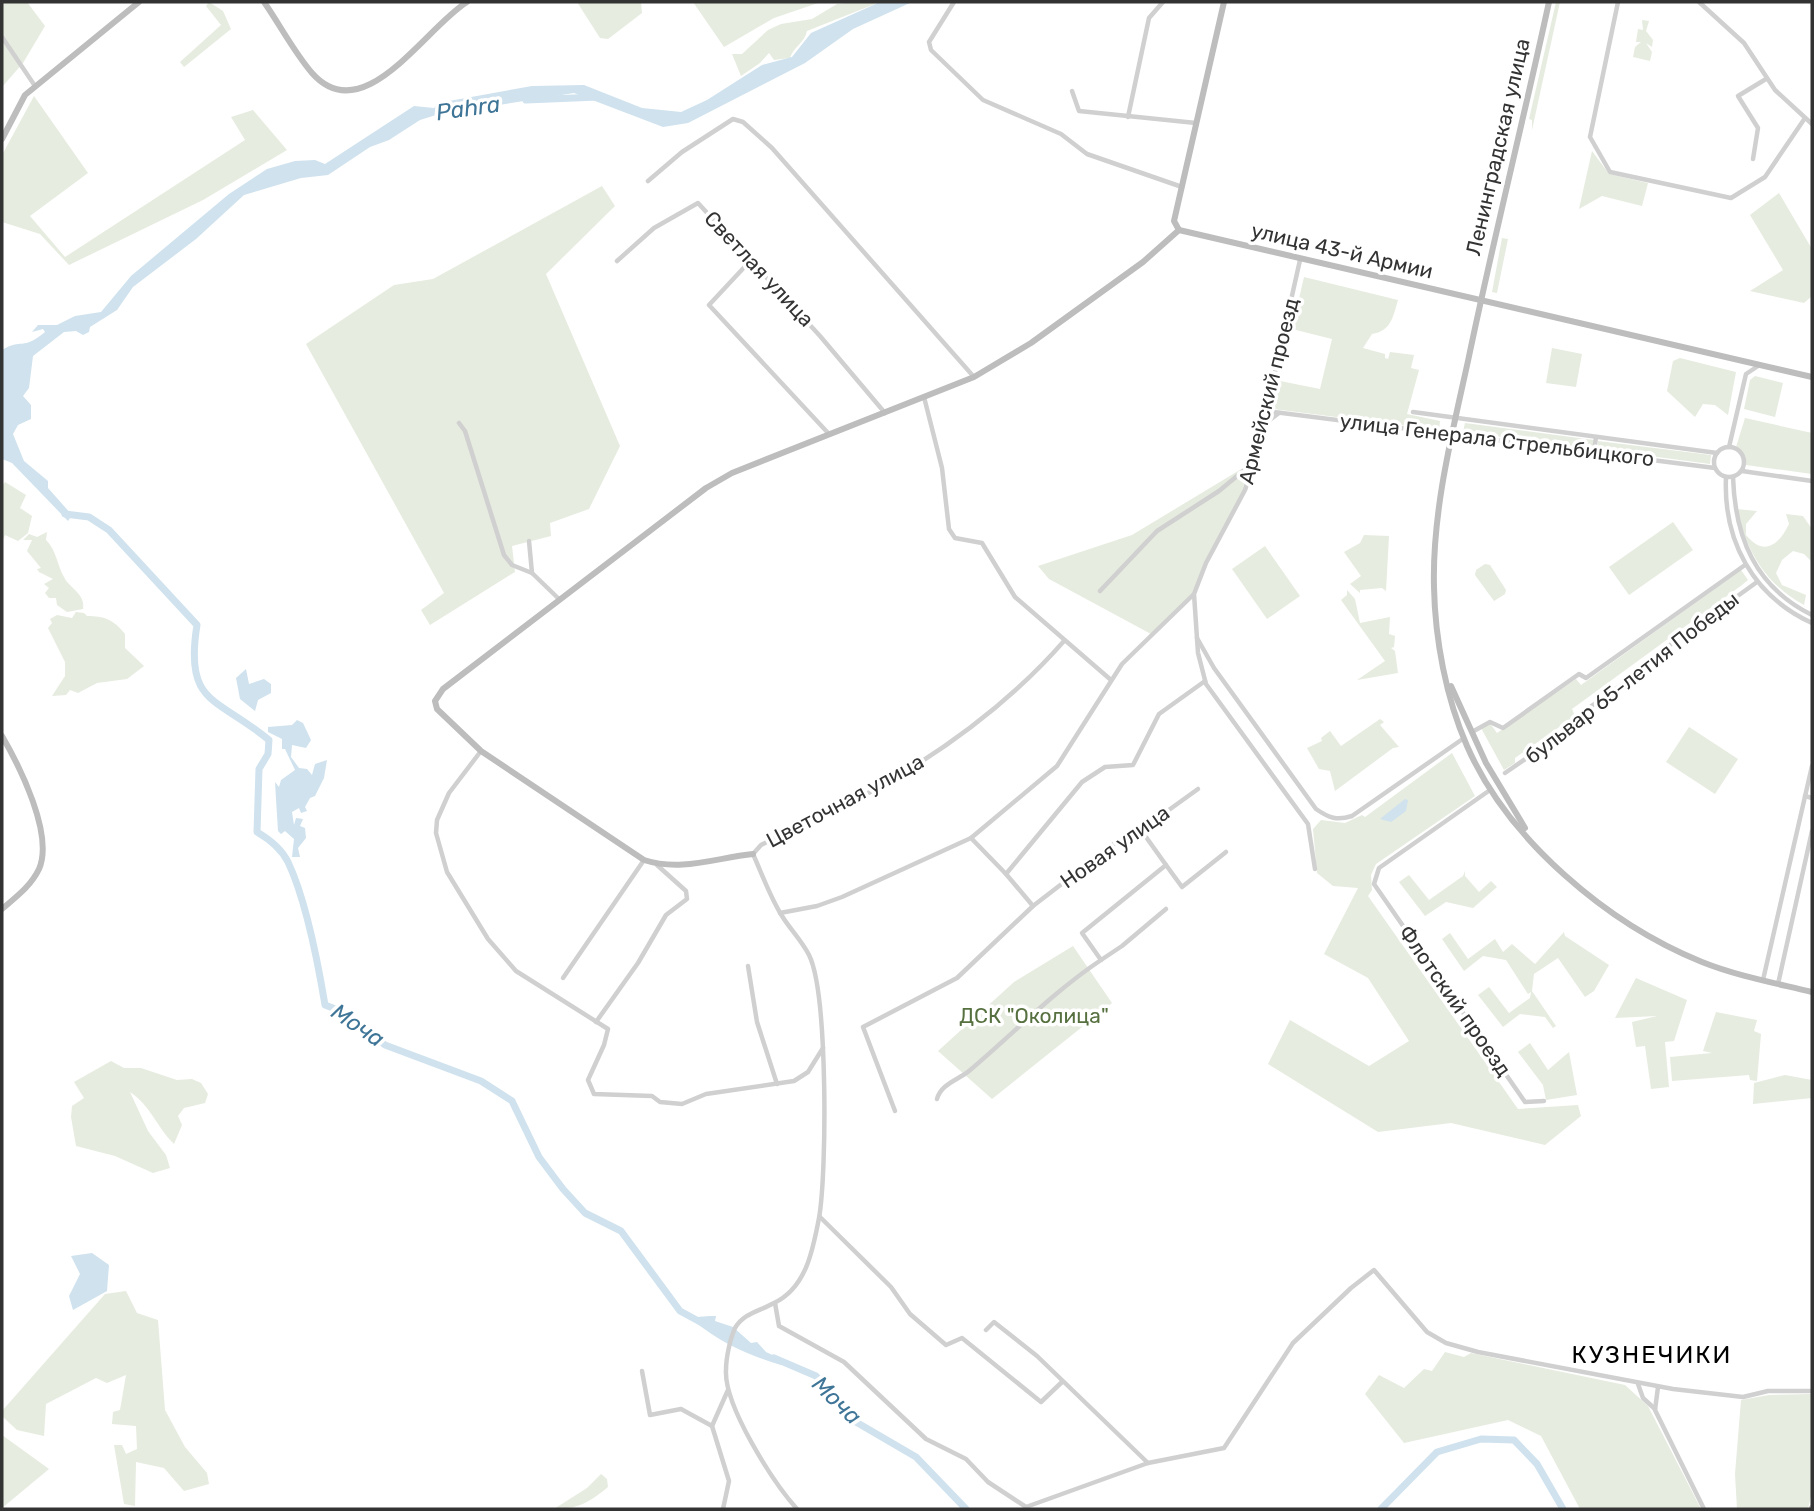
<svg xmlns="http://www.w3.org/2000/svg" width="1814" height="1511" font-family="Rubik,sans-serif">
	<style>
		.green { fill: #e6ecdf }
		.water { fill: #cfe2ee }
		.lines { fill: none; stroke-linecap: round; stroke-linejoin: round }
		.river { stroke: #cfe2ee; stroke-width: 7 }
		.street { stroke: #d0d0d0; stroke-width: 4.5 }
		.secondary { stroke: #bdbdbd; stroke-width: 6 }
		.labels { text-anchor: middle; stroke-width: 7; stroke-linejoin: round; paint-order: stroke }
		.street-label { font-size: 21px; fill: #333; stroke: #fff }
		.park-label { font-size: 21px; fill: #56703f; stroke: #fff }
		.water-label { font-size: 23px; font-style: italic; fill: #3f7597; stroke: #fff }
		.quarter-label { font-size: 24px; letter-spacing: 2px; fill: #000; stroke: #fff }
	</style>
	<rect width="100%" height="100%" fill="#fff"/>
	<g class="green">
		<polygon points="2,2 27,2 45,26 23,63 2,87"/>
		<polygon points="209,2 223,11 231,29 184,67 180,62 221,25 206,6"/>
		<polygon points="577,2 641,2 642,13 608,39 600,38"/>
		<polygon points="693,2 821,2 774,18 724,47"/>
		<path d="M854 2H880L807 31C804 44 793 47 790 58L774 60 769 53 760 63 741 76 732 54H742L768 30 781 24 812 19 837 4Z"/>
		<polygon points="1556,2 1560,2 1532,130 1532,120 1529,119"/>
		<polygon points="1642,20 1649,21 1646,31 1653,40 1652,47 1646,43 1652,52 1650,61 1633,57 1635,47 1641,42 1636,42 1638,29 1643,30"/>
		<polygon points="34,96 88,173 30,216 65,257 245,140 231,117 253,110 287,150 203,200 69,265 40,234 2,222 2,155"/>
		<polygon points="1592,151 1609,174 1648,183 1642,206 1602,196 1579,209"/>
		<polygon points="602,186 615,206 546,274 620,446 589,509 550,523 551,536 512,546 515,572 430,625 421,610 444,593 306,344 394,285 433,279"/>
		<polygon points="1779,193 1812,249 1812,296 1804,303 1750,291 1783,270 1750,215"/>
		<polygon points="1502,238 1508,239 1497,293 1492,292"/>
		<path d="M1304 277 1398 300C1393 317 1391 331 1372 334L1363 348 1385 354V358L1388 359 1390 352 1414 355 1411 368 1419 370 1407 414 1440 421 1439 430 1273 409 1280 381 1320 389 1332 339 1292 329Z"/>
		<polygon points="1552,348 1582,354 1576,387 1546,383"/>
		<polygon points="1680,358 1736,372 1728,415 1715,405 1703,404 1695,417 1667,391 1673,361"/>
		<polygon points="1755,376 1783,383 1775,417 1744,409 1750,380"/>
		<polygon points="1745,418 1812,433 1812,474 1746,465 1745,456 1736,447"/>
		<polygon points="1465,423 1594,440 1592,449 1463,432"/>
		<polygon points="1598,441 1711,455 1710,464 1597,449"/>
		<polygon points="1248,465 1252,468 1245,489 1204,563 1193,593 1151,634 1049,579 1038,566 1132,535"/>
		<polygon points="5,482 26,495 20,508 32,516 28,533 18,541 5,535 2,542 2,486"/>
		<path d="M1736 509 1757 511 1746 524V535C1764 557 1779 545 1789 524L1786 514 1803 516 1812 529V562L1804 554 1793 551 1782 560 1776 573 1782 585 1806 595 1804 605C1764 583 1748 552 1736 509Z"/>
		<polygon points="1673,522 1693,550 1629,595 1609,567"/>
		<path d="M47 532 46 540C57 551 57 565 64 577 69 588 86 594 83 609L67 612 57 605 56 598H49L45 593 49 588 44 584 53 579 39 572 37 569 41 568 27 551 32 540H23L29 534 37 537Z"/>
		<polygon points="1364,535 1389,536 1386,591 1382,588 1360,590 1360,593 1350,584 1361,576 1344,552 1360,543"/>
		<polygon points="1265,546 1300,596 1267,619 1232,569"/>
		<polygon points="1485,564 1490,565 1506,590 1505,594 1494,601 1475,575 1476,570"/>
		<polygon points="1741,570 1748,580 1742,585 1572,709 1575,716 1515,758 1515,763 1504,770 1481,728 1489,722 1497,733 1576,679 1581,685"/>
		<polygon points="1347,590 1355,599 1360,623 1390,617 1389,634 1395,636 1394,647 1391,648 1395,651 1398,673 1357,680 1385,661 1341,600 1347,595"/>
		<path d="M76 612 84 613 87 616C104 616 113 619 125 634V648L144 666 127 679 97 683 78 693 70 690 66 695 52 696 65 676V662L48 628 52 623 50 619 57 615 72 618Z"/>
		<polygon points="1380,719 1384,722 1380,725 1399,747 1393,748 1335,791 1330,771 1319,769 1307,748 1322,741 1321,738 1330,731 1341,746"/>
		<polygon points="1689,727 1738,759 1715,794 1666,762"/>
		<polygon points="1452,753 1475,796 1376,864 1371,875 1372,890 1368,896 1518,1109 1578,1105 1581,1116 1545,1145 1451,1123 1378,1132 1268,1064 1290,1020 1369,1066 1409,1041 1368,978 1324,954 1358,888 1333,886 1317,873 1313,829 1321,820 1345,823 1362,815 1365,817"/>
		<polygon points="1465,871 1465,876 1479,892 1491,881 1497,887 1473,908 1446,902 1425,916 1399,882 1409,875 1429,900 1463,876"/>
		<polygon points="1564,932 1565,936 1609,965 1594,991 1585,997 1558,958 1534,974 1532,991 1556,1026 1553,1028 1545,1017 1520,1014 1503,1027 1478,995 1489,987 1509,1013 1530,998 1531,992 1528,994 1506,960 1483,956 1464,971 1442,939 1450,933 1468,959 1495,939 1503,952 1512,944 1535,964"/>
		<polygon points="1073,946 1112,1003 992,1099 938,1051 1014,982"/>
		<polygon points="1636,978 1687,1000 1674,1041 1665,1042 1669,1087 1651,1089 1645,1046 1636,1047 1632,1022 1657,1016 1615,1018"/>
		<polygon points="1716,1012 1757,1020 1754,1031 1761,1034 1757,1081 1750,1080 1749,1075 1672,1081 1670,1057 1712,1053 1703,1051"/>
		<polygon points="1530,1043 1548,1070 1569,1052 1577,1095 1546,1100 1543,1085 1518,1052"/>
		<path d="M111 1061 124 1068H141L177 1080 192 1079 201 1083 208 1094 205 1103 184 1108 178 1116 182 1125 174 1144C156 1126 151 1106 130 1092L148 1131 166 1155 170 1168 153 1173 115 1156 76 1146 71 1117 72 1106 84 1098 74 1082Z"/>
		<polygon points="1785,1075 1812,1080 1812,1098 1753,1104 1754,1083"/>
		<polygon points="126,1291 137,1313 158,1320 165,1410 185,1447 207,1473 209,1484 184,1491 164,1468 136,1462 135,1506 124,1504 114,1445 122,1445 126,1454 137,1449 136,1426 112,1424 113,1412 120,1410 126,1375 107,1383 96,1378 46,1404 44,1436 17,1430 2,1416 2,1411 105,1294"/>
		<polygon points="1445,1352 1464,1357 1471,1353 1625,1385 1648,1406 1701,1509 1580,1509 1541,1436 1508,1420 1404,1443 1365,1394 1379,1375 1404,1388 1424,1369 1432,1371"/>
		<polygon points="1812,1394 1812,1492 1808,1509 1737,1509 1735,1474 1741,1400 1769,1395"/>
		<polygon points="2,1435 49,1469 2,1508"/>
		<path d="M601 1474 607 1479 608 1487C590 1502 578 1509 554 1509L587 1488Z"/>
	</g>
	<g class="water">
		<path d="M880 2H912L853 29 805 63 688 123 663 127 574 93 436 115 420 120 389 140 370 147 328 175 301 178 244 195 196 239 133 287 117 310 90 327 89 332 83 335 76 331 64 332 33 356 29 388 23 396 31 405V419L18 425 13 434 24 461 48 481V488L72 515 68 521 12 463 2 459V350C22 338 22 351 45 332L43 329 32 332 38 325H57L75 316 101 312 131 276 229 194 267 169 295 161 315 160 325 164 414 106 434 108 438 103 532 86 584 85 642 108 681 112 707 100 762 65 792 57 811 33Z"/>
		<polygon points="246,669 249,684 264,679 271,684 271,693 258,700 255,711 240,699 236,678"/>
		<path d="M297 720 303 723 311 740 306 748 292 745 291 757 299 768 307 769 312 775 315 764 327 760 324 778 315 796 310 798 305 807 307 811 301 813 299 808 292 812 294 825 296 818 303 819 300 826 305 828 306 838 298 848 300 857H292L294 839 285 831 281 834 278 831C277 814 276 800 275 782L279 787 281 780 295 770 285 749H282V739L268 732V727L292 725Z"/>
		<polygon points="1405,799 1408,800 1406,811 1391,822 1380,819"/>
		<polygon points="92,1253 109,1265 107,1291 73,1310 69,1296 80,1274 71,1256"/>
		<path d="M710 1316H716L715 1321 733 1327 751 1343 757 1342 766 1352 783 1360 781 1365C747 1355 722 1343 695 1322L697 1317Z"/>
	</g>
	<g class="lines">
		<g class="river">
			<polyline points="526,100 598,97"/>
			<path d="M65 514 89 517 109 530 197 625C184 705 217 697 269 740L268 754 259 769 257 832C269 839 282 850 288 862 306 900 318 963 325 1005L343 1012 385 1045 481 1081 512 1101 539 1157 563 1189 585 1213 621 1231 680 1311 704 1324"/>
			<polyline points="774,1358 816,1376 856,1422 916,1457 966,1509"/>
			<polyline points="1381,1509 1437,1452 1481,1439 1514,1440 1537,1464 1563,1509"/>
		</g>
		<g class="street">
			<polyline points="954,2 929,42 931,50 983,100 1061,134 1087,154 1182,187"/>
			<polyline points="1618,2 1590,137 1610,172 1731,198 1765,177 1805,118"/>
			<polyline points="1699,2 1744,43 1775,90 1812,124"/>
			<polyline points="2,37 35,86"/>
			<polyline points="1072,91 1079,111 1196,123"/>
			<polyline points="1128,117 1149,18 1163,2"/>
			<polyline points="1753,159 1758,128 1738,96 1766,79"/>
			<polyline points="648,181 682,152 733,119 743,122 772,148 974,377"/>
			<polyline points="751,260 709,305 829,434"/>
			<polyline points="1300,260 1255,461 1245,490 1206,563 1194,594 1198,653 1206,684 1308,824 1315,869"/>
			<polyline points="617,261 654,228 698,203 820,336 885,413"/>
			<polyline points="924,397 942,468 949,529 955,538 982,543 1015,597 1111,680"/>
			<polyline points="1266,411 1715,468"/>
			<polyline points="1413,412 1717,453"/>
			<polyline points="459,423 465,431 504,555 512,565 532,573"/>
			<polyline points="1263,425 1279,413"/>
			<polyline points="1729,447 1746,374 1758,366"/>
			<circle cx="1729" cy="462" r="15"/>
			<polyline points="1594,452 1596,437"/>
			<polyline points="1742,471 1812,481"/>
			<path d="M1726 477C1723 541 1753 596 1812 623"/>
			<path d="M1733 477C1735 537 1755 587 1812 615"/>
			<polyline points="529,541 532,573 559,599"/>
			<polyline points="1100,591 1157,531 1219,491 1254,462"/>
			<path d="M1197 638 1214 668 1316 809C1329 818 1337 821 1352 816L1464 738"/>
			<polyline points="1472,732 1490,722 1503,728 1579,674 1586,678 1745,565"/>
			<polyline points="481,751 449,793 437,820 436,833 447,872 488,939 516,971 608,1029 604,1045 588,1080 594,1094 652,1096 660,1102 682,1104 706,1094 794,1081 808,1072 823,1048"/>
			<polyline points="1505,773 1585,718 1583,712 1634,676 1634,671 1757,582"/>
			<polyline points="1490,790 1379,868 1374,884 1525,1102 1544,1101"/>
			<polyline points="1805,796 1812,798"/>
			<polyline points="1141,830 1166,865 1082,933 1101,960 1122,946 1166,909"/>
			<polyline points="971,838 1006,874 1082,782 1105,767 1133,765 1159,714 1205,681"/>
			<polyline points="1166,865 1182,887 1226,852"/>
			<polyline points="1033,906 1115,843 1141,830 1198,789"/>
			<polyline points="780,913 817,906 842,897 971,838 1057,766 1122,664 1193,595"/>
			<polyline points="748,966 757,1022 777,1084"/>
			<polyline points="563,978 644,860"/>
			<polyline points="1763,980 1812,766"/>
			<polyline points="1778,984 1812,831"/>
			<polyline points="596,1022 638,963 666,915 687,899 686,891 657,865"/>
			<path d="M937 1099C941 1084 958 1080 969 1071 1013 1034 1053 992 1101 960"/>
			<polyline points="895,1111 863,1027 957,978 1033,906 1006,874"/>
			<polyline points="820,1217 891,1287 910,1314 946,1345 962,1338 1041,1402 1062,1382"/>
			<polyline points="775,1303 779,1326 844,1362 926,1439 966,1459 988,1482 1026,1507 1148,1463 1224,1448 1293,1343 1351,1288 1374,1270 1427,1332 1446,1343 1478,1352 1673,1389 1743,1397 1768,1391 1812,1391"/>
			<polyline points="986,1330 994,1322 1037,1356 1148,1463"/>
			<polyline points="642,1371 650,1415 681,1409 712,1426 728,1390"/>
			<polyline points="1638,1384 1643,1398 1655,1409"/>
			<polyline points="1658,1387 1655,1410 1704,1509"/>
			<polyline points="712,1426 729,1481 723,1509"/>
			<path d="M797 1509C773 1482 724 1406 726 1370 726 1358 730 1339 735 1328 744 1313 760 1311 774 1303 806 1288 813 1250 819 1218 827 1173 828 993 809 955 802 941 790 929 782 916 770 897 762 874 753 854L761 845C812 820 865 798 913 767 967 733 1022 689 1064 641"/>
		</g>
		<g class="secondary">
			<path d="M264 2C280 25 294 52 312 73 363 131 425 28 467 2"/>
			<path d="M1549 2C1523 122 1493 241 1468 361 1452 434 1432 512 1434 587 1435 639 1446 698 1467 746 1508 840 1608 924 1702 962 1737 976 1775 983 1812 992"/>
			<polyline points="2,139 25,95 139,2"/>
			<polyline points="1179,230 1812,377"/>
			<polyline points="1179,230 1174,221 1224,2"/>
			<polyline points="1451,686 1486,763 1525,828"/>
			<path d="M2 736C20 767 54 835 39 869 31 886 16 897 2 909"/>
			<path d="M753 854C715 858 681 872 644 860L481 751 437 709 435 701 443 689 706 488 732 473 974 377 1031 343 1143 262 1179 230"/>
			<polyline points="1812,1509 1812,1508"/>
		</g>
	</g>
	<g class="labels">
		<g class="street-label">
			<text transform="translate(1498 147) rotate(-77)" y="7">Ленинградская улица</text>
			<text transform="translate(1342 251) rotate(13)" y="7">улица 43-й Армии</text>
			<text transform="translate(759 269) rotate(47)" y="7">Светлая улица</text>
			<text transform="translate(1269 391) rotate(-76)" y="7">Армейский проезд</text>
			<text transform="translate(1497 440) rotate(7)" y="7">улица Генерала Стрельбицкого</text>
			<text transform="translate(1632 678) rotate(-38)" y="7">бульвар 65-летия Победы</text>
			<text transform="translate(845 801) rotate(-28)" y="7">Цветочная улица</text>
			<text transform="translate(1115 847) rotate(-35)" y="7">Новая улица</text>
			<text transform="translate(1455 1001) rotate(55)" y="7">Флотский проезд</text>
		</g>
		<g class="park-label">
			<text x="1034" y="1023">ДСК "Околица"</text>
		</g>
		<g class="water-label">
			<text transform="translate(468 108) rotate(-8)" y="8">Pahra</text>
			<text transform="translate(358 1025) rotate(34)" y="8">Моча</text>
			<text transform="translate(837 1400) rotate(44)" y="8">Моча</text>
		</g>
		<g class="quarter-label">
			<text x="1652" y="1363">КУЗНЕЧИКИ</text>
		</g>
	</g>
	<rect width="1814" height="1511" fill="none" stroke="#333333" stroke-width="7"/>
</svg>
